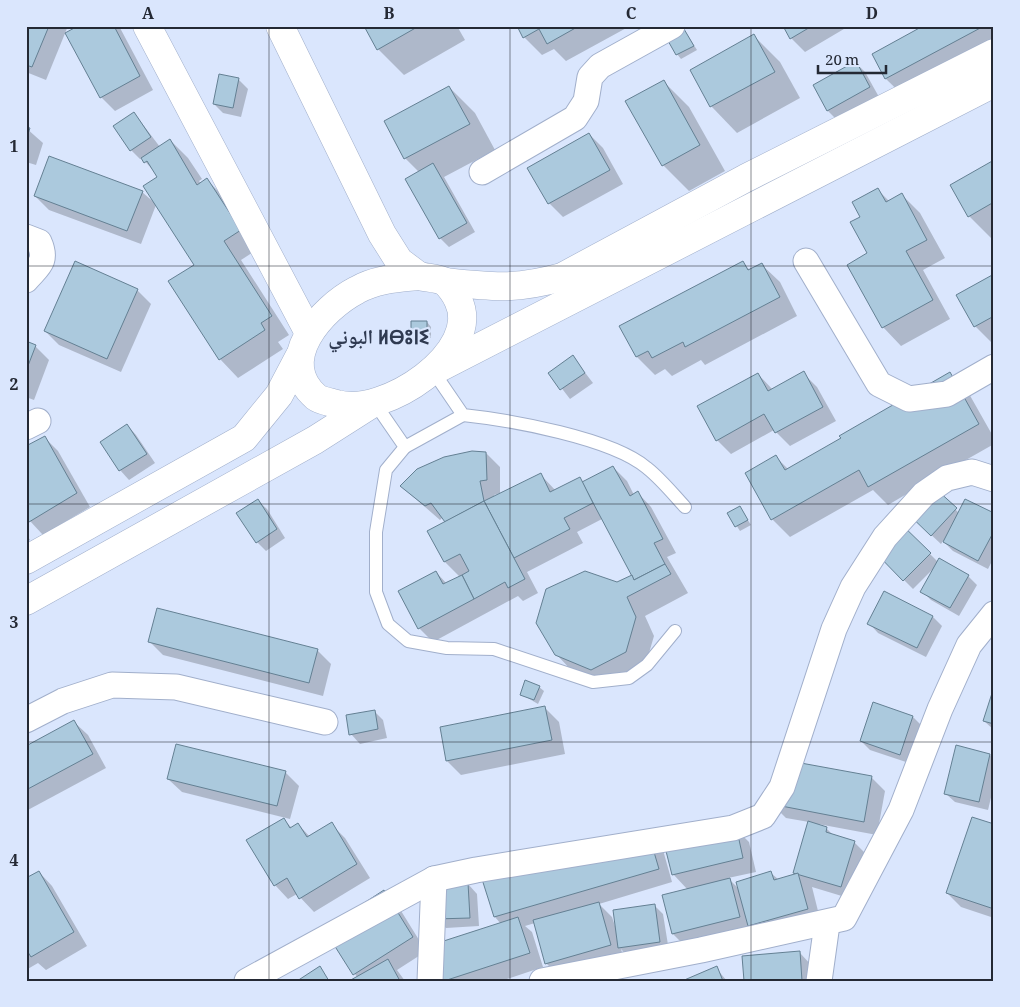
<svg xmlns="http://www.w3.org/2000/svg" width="1020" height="1007" font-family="Georgia,'Noto Naskh Arabic','Noto Sans Tifinagh',serif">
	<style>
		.shadow { fill: #0003 }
		.building { fill: #abc9dd; stroke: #648093 }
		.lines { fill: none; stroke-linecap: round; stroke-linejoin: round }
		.service-casing { stroke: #a1afcb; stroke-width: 14 }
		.minor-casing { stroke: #a1afcb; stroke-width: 27 }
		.tertiary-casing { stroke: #a1afcb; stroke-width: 29 }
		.secondary-casing { stroke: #a1afcb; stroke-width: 29 }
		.service { stroke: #fff; stroke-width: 12 }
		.minor { stroke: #fff; stroke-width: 25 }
		.tertiary { stroke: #fff; stroke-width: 28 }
		.secondary { stroke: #fff; stroke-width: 28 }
		.grid { fill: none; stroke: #242934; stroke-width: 1; stroke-opacity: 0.55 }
		.labels { text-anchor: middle; stroke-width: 4.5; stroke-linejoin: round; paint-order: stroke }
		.district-label { font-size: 20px; font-weight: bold; fill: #2f3a51; stroke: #dae6fd }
		.neatline { fill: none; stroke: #242934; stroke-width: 2 }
		.grid-label { font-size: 16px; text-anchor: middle; font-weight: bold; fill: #242934 }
	</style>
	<rect width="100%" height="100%" fill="#dae6fd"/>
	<g class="shadow">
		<polygon points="26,26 68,26 46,80 26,72"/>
		<polygon points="81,26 119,26 153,90 115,111 101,97"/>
		<polygon points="365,26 457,26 465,40 404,75 378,49"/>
		<polygon points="518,26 630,26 566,61 554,49 542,55 524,37"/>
		<polygon points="785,26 849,26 805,52 791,38"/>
		<polygon points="925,26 994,26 994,61 912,104 886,79 873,54"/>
		<polygon points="684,30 697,50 681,59 677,54"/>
		<polygon points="754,36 780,62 800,98 737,133 712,107 692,70"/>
		<polygon points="856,63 865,72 879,97 837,120 828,111 814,86"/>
		<polygon points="238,79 248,89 241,117 223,113 214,104"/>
		<polygon points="663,81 689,107 725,171 689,191 663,165"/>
		<polygon points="449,87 475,113 495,150 444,177 475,232 449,247 440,238 419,172 405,158"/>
		<polygon points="134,113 160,147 170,140 188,158 202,179 199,181 201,184 207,180 225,198 258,249 241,260 289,335 278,342 283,349 238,378 220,359 170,281 195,265 156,205 141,244 49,210 35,196 142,192 156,204 159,177 142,158 140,159 131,150"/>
		<polygon points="26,128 43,143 36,165 26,162"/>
		<polygon points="589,134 603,148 623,184 563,217 549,203 529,168"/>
		<polygon points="994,162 994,241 969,216"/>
		<polygon points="878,190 890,202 902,195 920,213 945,258 923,270 950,319 901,346 883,327 862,217"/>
		<polygon points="742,263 750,270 761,264 780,282 797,316 705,365 701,360 672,376 665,369 655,375 637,357 621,327"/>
		<polygon points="994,275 994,345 975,326"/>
		<polygon points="137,290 151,304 121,372 59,345 45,331"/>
		<polygon points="427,322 431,327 431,338 417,338 412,334"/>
		<polygon points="26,343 35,346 49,360 34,400 26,397"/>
		<polygon points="573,357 593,383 570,399 550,373"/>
		<polygon points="803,373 817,387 836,421 790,446 774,430 731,454 717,440 758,374 773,390"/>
		<polygon points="968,392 994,438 994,444 927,482 959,513 994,515 994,557 988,569 953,551 943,541 941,544 912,517 927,482 888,505 873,490 790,537 772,519 776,457 789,470"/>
		<polygon points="127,425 136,435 155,463 129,480 120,470"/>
		<polygon points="44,437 58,451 90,507 43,535 30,521"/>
		<polygon points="486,453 500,467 500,493 494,495 494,498 540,474 556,491 580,479 584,483 613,467 627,481 634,495 638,493 651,507 676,553 667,557 688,593 645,616 654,636 644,670 609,687 574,673 556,654 617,584 633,576 602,519 577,532 583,543 527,572 538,593 523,601 518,596 433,642 419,628 400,591 436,572 447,584 460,577 445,562 447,522 443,517 440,520 401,486"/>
		<polygon points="257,500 267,509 285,538 266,551 257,542"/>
		<polygon points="740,508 751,525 740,531 729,514"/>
		<polygon points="899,523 938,562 968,576 977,585 959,616 931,600 922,591 934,568 913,589 873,549"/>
		<polygon points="26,534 30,540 26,542"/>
		<polygon points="885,593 933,617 942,626 926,657 878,633 869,623"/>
		<polygon points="149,641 317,650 331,664 323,696 163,655"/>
		<polygon points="539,687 544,691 538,704 521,694"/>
		<polygon points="994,691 994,730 984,721"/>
		<polygon points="545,708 559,722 565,754 461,775 447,761"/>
		<polygon points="374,711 383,720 387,738 360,744 351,734"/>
		<polygon points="913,717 922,726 909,763 870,750 861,741"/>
		<polygon points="74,722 88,735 106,768 26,811 26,748"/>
		<polygon points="957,747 990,755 994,759 994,785 988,810 955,802 945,793"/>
		<polygon points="285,772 299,786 290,819 182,792 168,779"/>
		<polygon points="872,778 885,791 877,835 818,824 818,825 826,828 834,836 854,842 868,856 855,900 812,887 821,923 687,948 673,934 664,896 688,890 673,874 735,828 749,842 756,872 728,878 739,889 771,873 779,880 797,875 809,822 786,818 772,804"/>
		<polygon points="283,819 292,828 298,824 310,837 331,824 345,838 370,878 314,912 297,894 288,899 275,885"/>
		<polygon points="994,825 994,918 961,907 947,893"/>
		<polygon points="663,850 672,882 599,904 612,917 615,926 654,905 663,914 669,951 628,957 621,949 624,959 560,977 546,963 535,923 525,926 532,932 543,967 501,981 434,981 425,952 397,970 405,981 351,981 357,977 325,929 398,906 424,948 501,924 495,917 483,877"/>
		<polygon points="39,872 52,886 87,946 46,970 38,963 26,970 26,880"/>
		<polygon points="468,884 477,894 479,926 446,928 437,919"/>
		<polygon points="800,953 813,967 815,981 745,981"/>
		<polygon points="716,968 727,981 686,981"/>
	</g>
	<g class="building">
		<polygon points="26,26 49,26 32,67 26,65"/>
		<polygon points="78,26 114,26 140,76 100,98 65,33"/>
		<polygon points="364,26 419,26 377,50"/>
		<polygon points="517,26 579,26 547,44 539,29 523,38"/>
		<polygon points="783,26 812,26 790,39"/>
		<polygon points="923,26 984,26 885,79 872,54"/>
		<polygon points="684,29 694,46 676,55 667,39"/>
		<polygon points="754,34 775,72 710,107 690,70"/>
		<polygon points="856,61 870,87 827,111 813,85"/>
		<polygon points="219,74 239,78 233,108 213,104"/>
		<polygon points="664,80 700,145 662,166 625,101"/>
		<polygon points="449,86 470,124 404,159 384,121"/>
		<polygon points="134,112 151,137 130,151 113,126"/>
		<polygon points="26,127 30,128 26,140"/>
		<polygon points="589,133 610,170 548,204 527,168"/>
		<polygon points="170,139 197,185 207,178 241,230 224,241 272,316 261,323 265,330 219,360 168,281 194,265 143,186 157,177 147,161 144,163 141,158"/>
		<polygon points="49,156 143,191 127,231 34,196"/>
		<polygon points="994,160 994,202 968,217 950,185"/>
		<polygon points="433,163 467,223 439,239 405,179"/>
		<polygon points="878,188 886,202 902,193 927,240 906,251 933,300 882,328 847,265 867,253 850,222 860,217 852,202"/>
		<polygon points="75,261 138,289 107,359 44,331"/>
		<polygon points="743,261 748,270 762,263 780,297 685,347 683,342 652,358 648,351 636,357 619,326"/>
		<polygon points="994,274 994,316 974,327 956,295"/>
		<polygon points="411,321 427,321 427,335 411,334"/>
		<polygon points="26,341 36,345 26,371"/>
		<polygon points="573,355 585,373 560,390 548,373"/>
		<polygon points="804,371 823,407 775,433 764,414 716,441 697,406 758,373 768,391"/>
		<polygon points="950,372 979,424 868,487 859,470 771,520 745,473 776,455 785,470 841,438 839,436"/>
		<polygon points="127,424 147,454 119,471 100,442"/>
		<polygon points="45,436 77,493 29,522 26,517 26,446"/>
		<polygon points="472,451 486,452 487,480 480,481 484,501 445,522 431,503 425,506 400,486 417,469 444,457"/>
		<polygon points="613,466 630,496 638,491 663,539 654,543 665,564 634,580 582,482"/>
		<polygon points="541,473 550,492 580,477 593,503 564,518 570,529 514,558 484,501"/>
		<polygon points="927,481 957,508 931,536 902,508"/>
		<polygon points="258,499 277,529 256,543 236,513"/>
		<polygon points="965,499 994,513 994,531 978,561 943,542"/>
		<polygon points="484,501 525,579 508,588 505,582 474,599 462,575 469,571 460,554 444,562 427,531"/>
		<polygon points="740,506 748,520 735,527 727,513"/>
		<polygon points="899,522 931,553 903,581 872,549"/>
		<polygon points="939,558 969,575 950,608 920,592"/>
		<polygon points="665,564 671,574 627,597 636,617 626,652 591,670 555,655 536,623 546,589 585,571 617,582 632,575 634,580"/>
		<polygon points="436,571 443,584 462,575 474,599 418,629 398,591"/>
		<polygon points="884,591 933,616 917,648 867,624"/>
		<polygon points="157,608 318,649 309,683 148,642"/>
		<polygon points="525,680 540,686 534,700 520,695"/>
		<polygon points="994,687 994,724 983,721"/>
		<polygon points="873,702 913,716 900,755 860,741"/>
		<polygon points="545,706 552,740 446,761 440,727"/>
		<polygon points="375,710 378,729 349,735 346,715"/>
		<polygon points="74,720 93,754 26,790 26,746"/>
		<polygon points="176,744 286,771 277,806 167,779"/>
		<polygon points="956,745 990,754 979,802 944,794"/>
		<polygon points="779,759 872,776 864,822 771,804"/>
		<polygon points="972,817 994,824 994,909 946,893"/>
		<polygon points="284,818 290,828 298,823 307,837 332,822 357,864 299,899 287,878 274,886 246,840"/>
		<polygon points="808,821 827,827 826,832 855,841 841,887 793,873"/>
		<polygon points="736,826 743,858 672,875 664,843"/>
		<polygon points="649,835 659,869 494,917 481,876"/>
		<polygon points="39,871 74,932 31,957 26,949 26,878"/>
		<polygon points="771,871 774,880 798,873 808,909 748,926 736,882"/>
		<polygon points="730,878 740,917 672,934 662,895"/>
		<polygon points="468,883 470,918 435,919 434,885"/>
		<polygon points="384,890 413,937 353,975 324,929"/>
		<polygon points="599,902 611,945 545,964 533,920"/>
		<polygon points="655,904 660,942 618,948 613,910"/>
		<polygon points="518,917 530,953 444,981 433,981 422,948"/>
		<polygon points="800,951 802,981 744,981 742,956"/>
		<polygon points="388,959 400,981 349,981"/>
		<polygon points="320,966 329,981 297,981"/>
		<polygon points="717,966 723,981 682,981"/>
	</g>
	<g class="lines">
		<defs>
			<g id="service">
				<path d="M433 371 463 415C510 420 612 438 647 468 661 479 673 494 685 507"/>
				<polyline points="374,402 405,447 386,470 376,532 376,592 388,624 408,641 447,648 494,649 593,682 629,678 647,665 675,631"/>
				<polyline points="405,447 463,415"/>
			</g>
			<g id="minor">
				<polyline points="482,172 575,118 586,101 590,77 600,66 672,26"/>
				<path d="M26 237 39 242C48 262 38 266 26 280"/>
				<polyline points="806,261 879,384 909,399 947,394 994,367"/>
				<polyline points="26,427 38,421"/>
				<polyline points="26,720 63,701 112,685 176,687 325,722"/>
				<polyline points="247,981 434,879 476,870 733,828 763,816 782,787 834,629 853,587 885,537 924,494 947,478 972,472 994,479"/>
				<polyline points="430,981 434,879"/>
				<polyline points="542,981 701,950 844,918 901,810 940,709 969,645 994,614"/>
				<polyline points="819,981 827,924"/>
			</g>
			<g id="tertiary">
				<polyline points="147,26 309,333"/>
				<polyline points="280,26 382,234 399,261 419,276"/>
			</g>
			<g id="secondary">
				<path d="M419 276C426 278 439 278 445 282 450 286 456 295 458 300 484 352 383 418 337 404 331 402 321 401 316 397 274 361 322 308 357 290 376 279 398 278 419 276Z"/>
				<path d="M445 282C492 287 515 290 562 277L746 178 994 53"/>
				<polyline points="433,371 994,83"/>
				<polyline points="26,560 244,438 279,395 299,357"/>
				<polyline points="26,601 315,440 370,405"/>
			</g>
		</defs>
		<use href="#service" class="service-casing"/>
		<use href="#minor" class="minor-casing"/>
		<use href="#tertiary" class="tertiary-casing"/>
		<use href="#secondary" class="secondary-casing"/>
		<use href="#service" class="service"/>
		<use href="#minor" class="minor"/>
		<use href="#tertiary" class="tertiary"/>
		<use href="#secondary" class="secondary"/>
	</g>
	<path class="grid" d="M269 26V981M510 26V981M751 26V981M26 266H994M26 504H994M26 742H994"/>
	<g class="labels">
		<g class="district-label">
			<text x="379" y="344">البوني ⵍⴱⵓⵏⵉ</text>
		</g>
	</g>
	<rect width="1020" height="1007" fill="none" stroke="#dae6fd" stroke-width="55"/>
	<path d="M818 65v8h68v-8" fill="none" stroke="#242934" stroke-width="2.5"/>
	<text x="825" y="65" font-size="15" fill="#242934" stroke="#dae6fd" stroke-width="4" paint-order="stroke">20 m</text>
	<rect x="28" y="28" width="964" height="952" class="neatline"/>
	<g class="grid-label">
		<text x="148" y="19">A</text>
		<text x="389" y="19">B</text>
		<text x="631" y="19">C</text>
		<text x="872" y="19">D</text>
		<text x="14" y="152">1</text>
		<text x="14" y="390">2</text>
		<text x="14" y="628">3</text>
		<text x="14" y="866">4</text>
	</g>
</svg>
